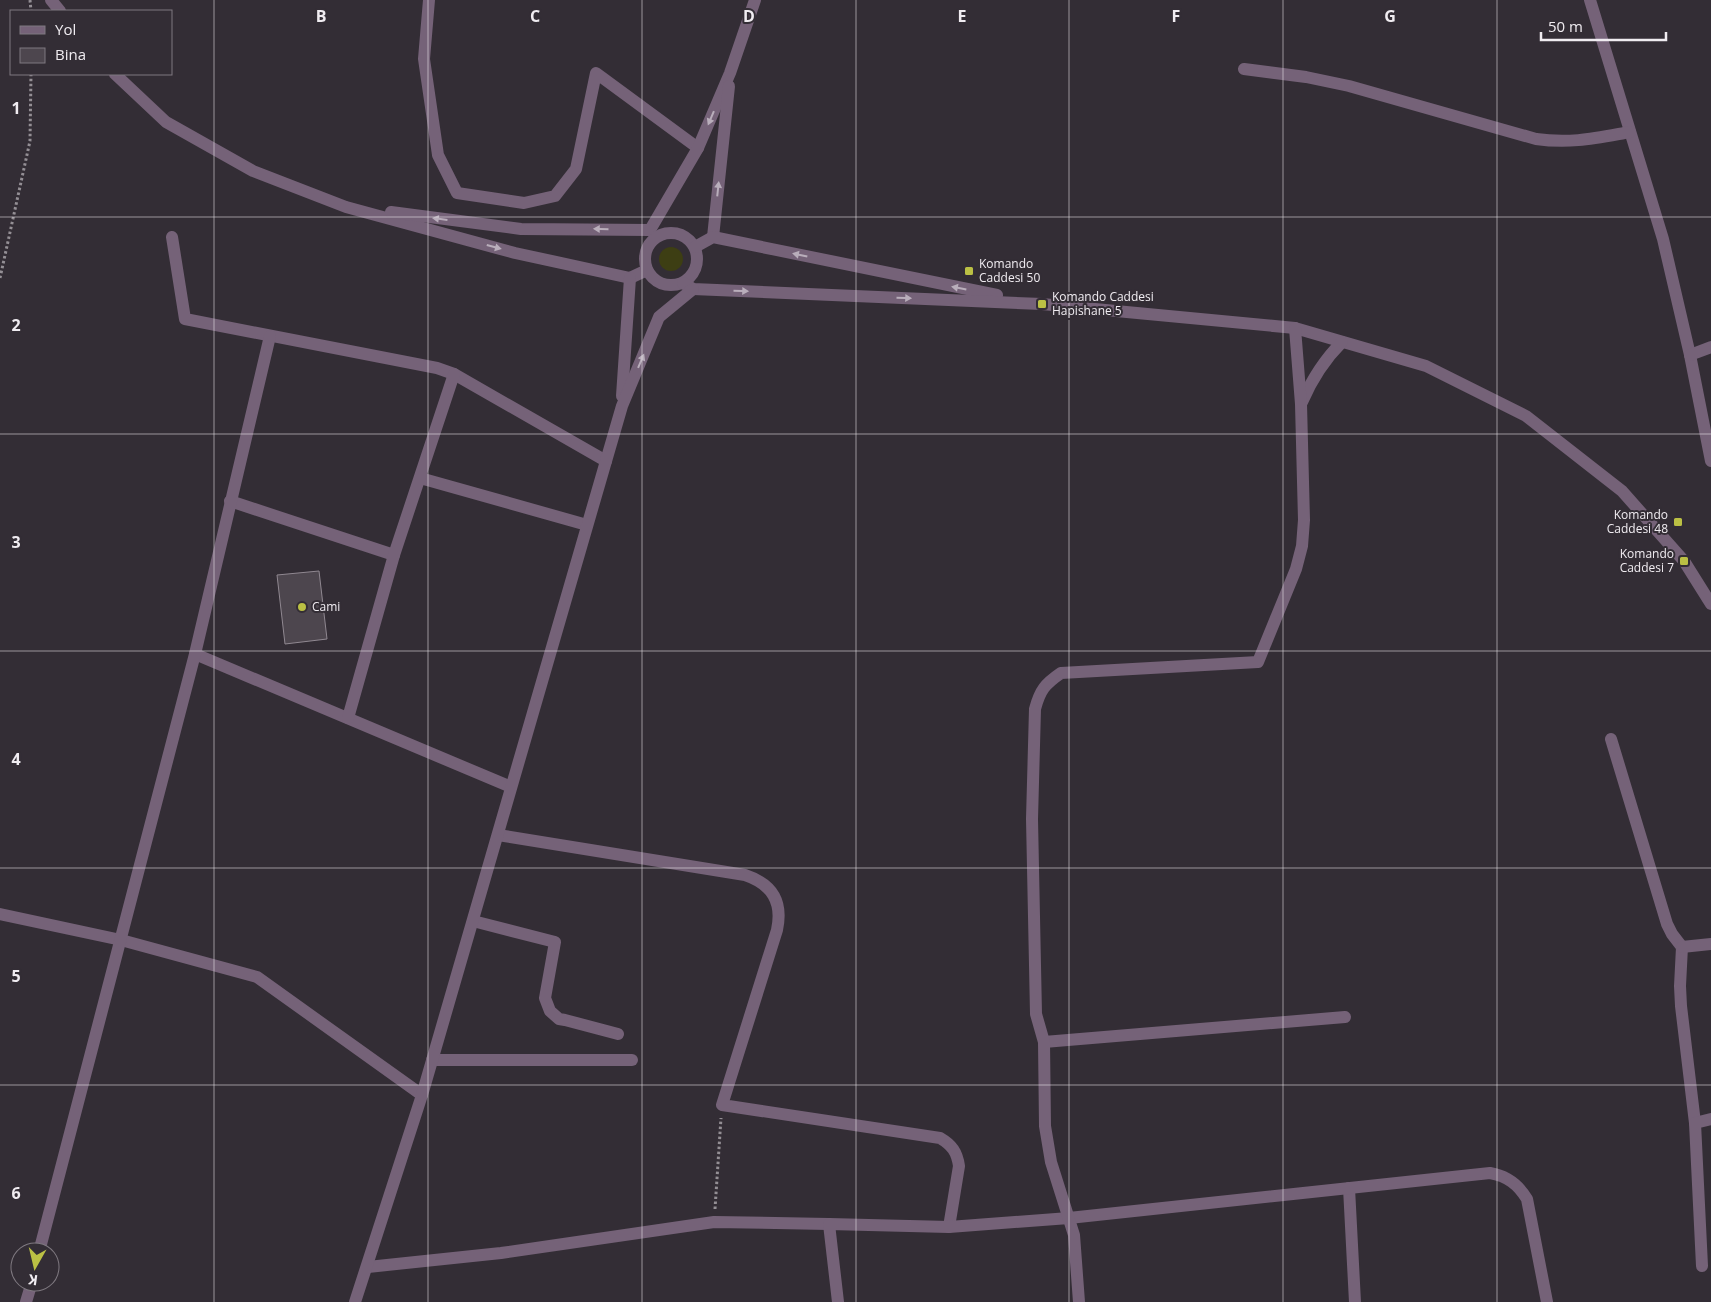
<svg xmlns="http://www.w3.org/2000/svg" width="1711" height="1302" font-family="'Open Sans',sans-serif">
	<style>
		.green { fill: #3d3e13 }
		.building { fill: #4d464e; stroke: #908891 }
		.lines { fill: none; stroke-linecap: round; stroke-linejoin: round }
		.path { stroke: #948f95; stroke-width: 3; stroke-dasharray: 2.5 2.5; stroke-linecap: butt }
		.minor { stroke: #756278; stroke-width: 12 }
		.oneway { fill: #b9aebb }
		.grid { fill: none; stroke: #f0ecf1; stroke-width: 1; stroke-opacity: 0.55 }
		.poi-dot { fill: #bbc044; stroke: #332d35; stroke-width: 2 }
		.labels { text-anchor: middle; stroke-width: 4; stroke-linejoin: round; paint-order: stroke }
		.poi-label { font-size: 12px; fill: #f0ecf1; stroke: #332d35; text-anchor: start }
		.grid-label { font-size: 16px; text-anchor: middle; font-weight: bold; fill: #f0ecf1; stroke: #332d35; stroke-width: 4; stroke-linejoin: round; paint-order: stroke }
	</style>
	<rect width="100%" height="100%" fill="#332d35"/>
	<circle class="green" cx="671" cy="259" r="12"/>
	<polygon class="building" points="319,571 327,639 285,644 277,575"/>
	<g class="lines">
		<g class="path">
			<polyline points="30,0 31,11"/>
			<polyline points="0,278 30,141 31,74"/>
			<polyline points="715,1209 721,1118"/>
		</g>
		<g class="minor">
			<polyline points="51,0 60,11"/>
			<polyline points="429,0 424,59 438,155 457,193 524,203 555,196 576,169 596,73 698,148"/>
			<polyline points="1590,0 1663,239 1690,355 1711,461"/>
			<path d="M1244 69 1306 77 1349 86 1536 139C1571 144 1596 138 1630 132"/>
			<polyline points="115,74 166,122 253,171 346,207 515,253 630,278 647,270"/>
			<polyline points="391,212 521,229 650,230"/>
			<polyline points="650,230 698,148 730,73 755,0"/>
			<circle cx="671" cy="259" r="26"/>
			<polyline points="172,237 185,319 437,368 454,374 606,461"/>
			<polyline points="713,237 729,86"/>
			<polyline points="695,247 713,237 997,295"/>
			<polyline points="683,283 693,289 1042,304 1295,328 1426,366 1526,416 1622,491 1684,561 1711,604"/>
			<polyline points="1690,355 1711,347"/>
			<polyline points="622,396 630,278"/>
			<path d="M1302 402C1312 379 1324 360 1342 342"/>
			<polyline points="420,478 587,525"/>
			<polyline points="230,501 394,555"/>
			<polyline points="195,654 511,787"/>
			<polyline points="348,718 394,555 454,374"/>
			<polyline points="1611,739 1667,924 1672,934 1682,947 1680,986 1681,1006 1695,1123"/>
			<path d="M498 835 745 875C772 884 783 902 777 930L722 1105 940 1138C952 1145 957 1152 959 1166L949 1227"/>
			<polyline points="0,914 121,940 257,977 422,1095"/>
			<polyline points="473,921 555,942 545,998 550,1011 559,1019 565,1020 618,1034"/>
			<polyline points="1682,947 1711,944"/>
			<polyline points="1044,1042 1345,1017"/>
			<polyline points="432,1060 632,1060"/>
			<polyline points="1349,1188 1355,1302"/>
			<polyline points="39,1252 195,654 270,336"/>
			<polyline points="1702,1266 1695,1123 1711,1119"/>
			<polyline points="368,1267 501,1253 714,1222 829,1224"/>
			<polyline points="26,1302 32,1282"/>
			<polyline points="355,1302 422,1095 622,406 659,317 693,289"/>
			<path d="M838 1302 829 1224 949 1227 1069 1218 1490 1173C1507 1176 1518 1184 1527 1199L1547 1302"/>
			<path d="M1079 1302 1074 1235 1051 1162 1045 1126 1044 1042 1036 1014 1032 819 1035 709C1040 690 1045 684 1061 673L1258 662 1296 569 1302 546 1304 520 1301 404 1295 328"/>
		</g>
	</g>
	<defs><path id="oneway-solid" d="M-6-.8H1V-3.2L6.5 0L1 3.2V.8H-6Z" transform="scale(1.25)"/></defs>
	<g class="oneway">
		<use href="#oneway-solid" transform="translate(711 118) rotate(113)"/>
		<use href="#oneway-solid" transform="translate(718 189) rotate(-84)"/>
		<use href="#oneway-solid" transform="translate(440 219) rotate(-173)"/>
		<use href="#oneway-solid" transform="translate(601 229) rotate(-179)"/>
		<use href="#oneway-solid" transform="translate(494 247) rotate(15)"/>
		<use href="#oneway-solid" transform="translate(800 255) rotate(-168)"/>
		<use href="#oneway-solid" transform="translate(959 288) rotate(-169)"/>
		<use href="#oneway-solid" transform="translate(741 291) rotate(2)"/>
		<use href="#oneway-solid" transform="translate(904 298) rotate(2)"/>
		<use href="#oneway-solid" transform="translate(641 361) rotate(-67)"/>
	</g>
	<path class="grid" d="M214 0V1302M428 0V1302M642 0V1302M856 0V1302M1069 0V1302M1283 0V1302M1497 0V1302M0 217H1711M0 434H1711M0 651H1711M0 868H1711M0 1085H1711"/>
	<g class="poi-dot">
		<rect x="964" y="266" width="10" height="10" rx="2.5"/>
		<rect x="1037" y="299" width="10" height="10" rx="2.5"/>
		<rect x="1673" y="517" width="10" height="10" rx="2.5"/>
		<rect x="1679" y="556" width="10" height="10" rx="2.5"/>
		<circle cx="302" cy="607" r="5"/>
	</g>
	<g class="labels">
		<g class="poi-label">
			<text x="979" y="268">Komando<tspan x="979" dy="14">Caddesi 50</tspan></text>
			<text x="1052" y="301">Komando Caddesi<tspan x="1052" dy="14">Hapishane 5</tspan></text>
			<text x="1668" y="519" text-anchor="end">Komando<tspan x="1668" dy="14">Caddesi 48</tspan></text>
			<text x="1674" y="558" text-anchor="end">Komando<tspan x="1674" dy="14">Caddesi 7</tspan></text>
			<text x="312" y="611">Cami</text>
		</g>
	</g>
	<g class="grid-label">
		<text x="321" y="22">B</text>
		<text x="535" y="22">C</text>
		<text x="749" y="22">D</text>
		<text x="962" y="22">E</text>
		<text x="1176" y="22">F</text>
		<text x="1390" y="22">G</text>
		<text x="16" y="114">1</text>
		<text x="16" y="331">2</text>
		<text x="16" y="548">3</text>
		<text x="16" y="765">4</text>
		<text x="16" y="982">5</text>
		<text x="16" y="1199">6</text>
	</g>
	<rect x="10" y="10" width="162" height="65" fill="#332d35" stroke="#7f7980"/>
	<rect x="20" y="26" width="25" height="8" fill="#756278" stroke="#7f7980"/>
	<text x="55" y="35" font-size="15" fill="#f0ecf1">Yol</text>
	<rect x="20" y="48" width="25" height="15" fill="#4d464e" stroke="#7f7980"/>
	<text x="55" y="60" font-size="15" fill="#f0ecf1">Bina</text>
	<g transform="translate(35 1267) rotate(188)"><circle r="24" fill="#332d35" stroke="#7f7980"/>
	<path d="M0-4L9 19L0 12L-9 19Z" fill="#bbc044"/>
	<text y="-8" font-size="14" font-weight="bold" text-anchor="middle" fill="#f0ecf1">K</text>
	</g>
	<path d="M1541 32v8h125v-8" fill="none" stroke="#f0ecf1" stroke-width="2.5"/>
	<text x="1548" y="32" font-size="15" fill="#f0ecf1" stroke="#332d35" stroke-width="4" paint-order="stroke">50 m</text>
</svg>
